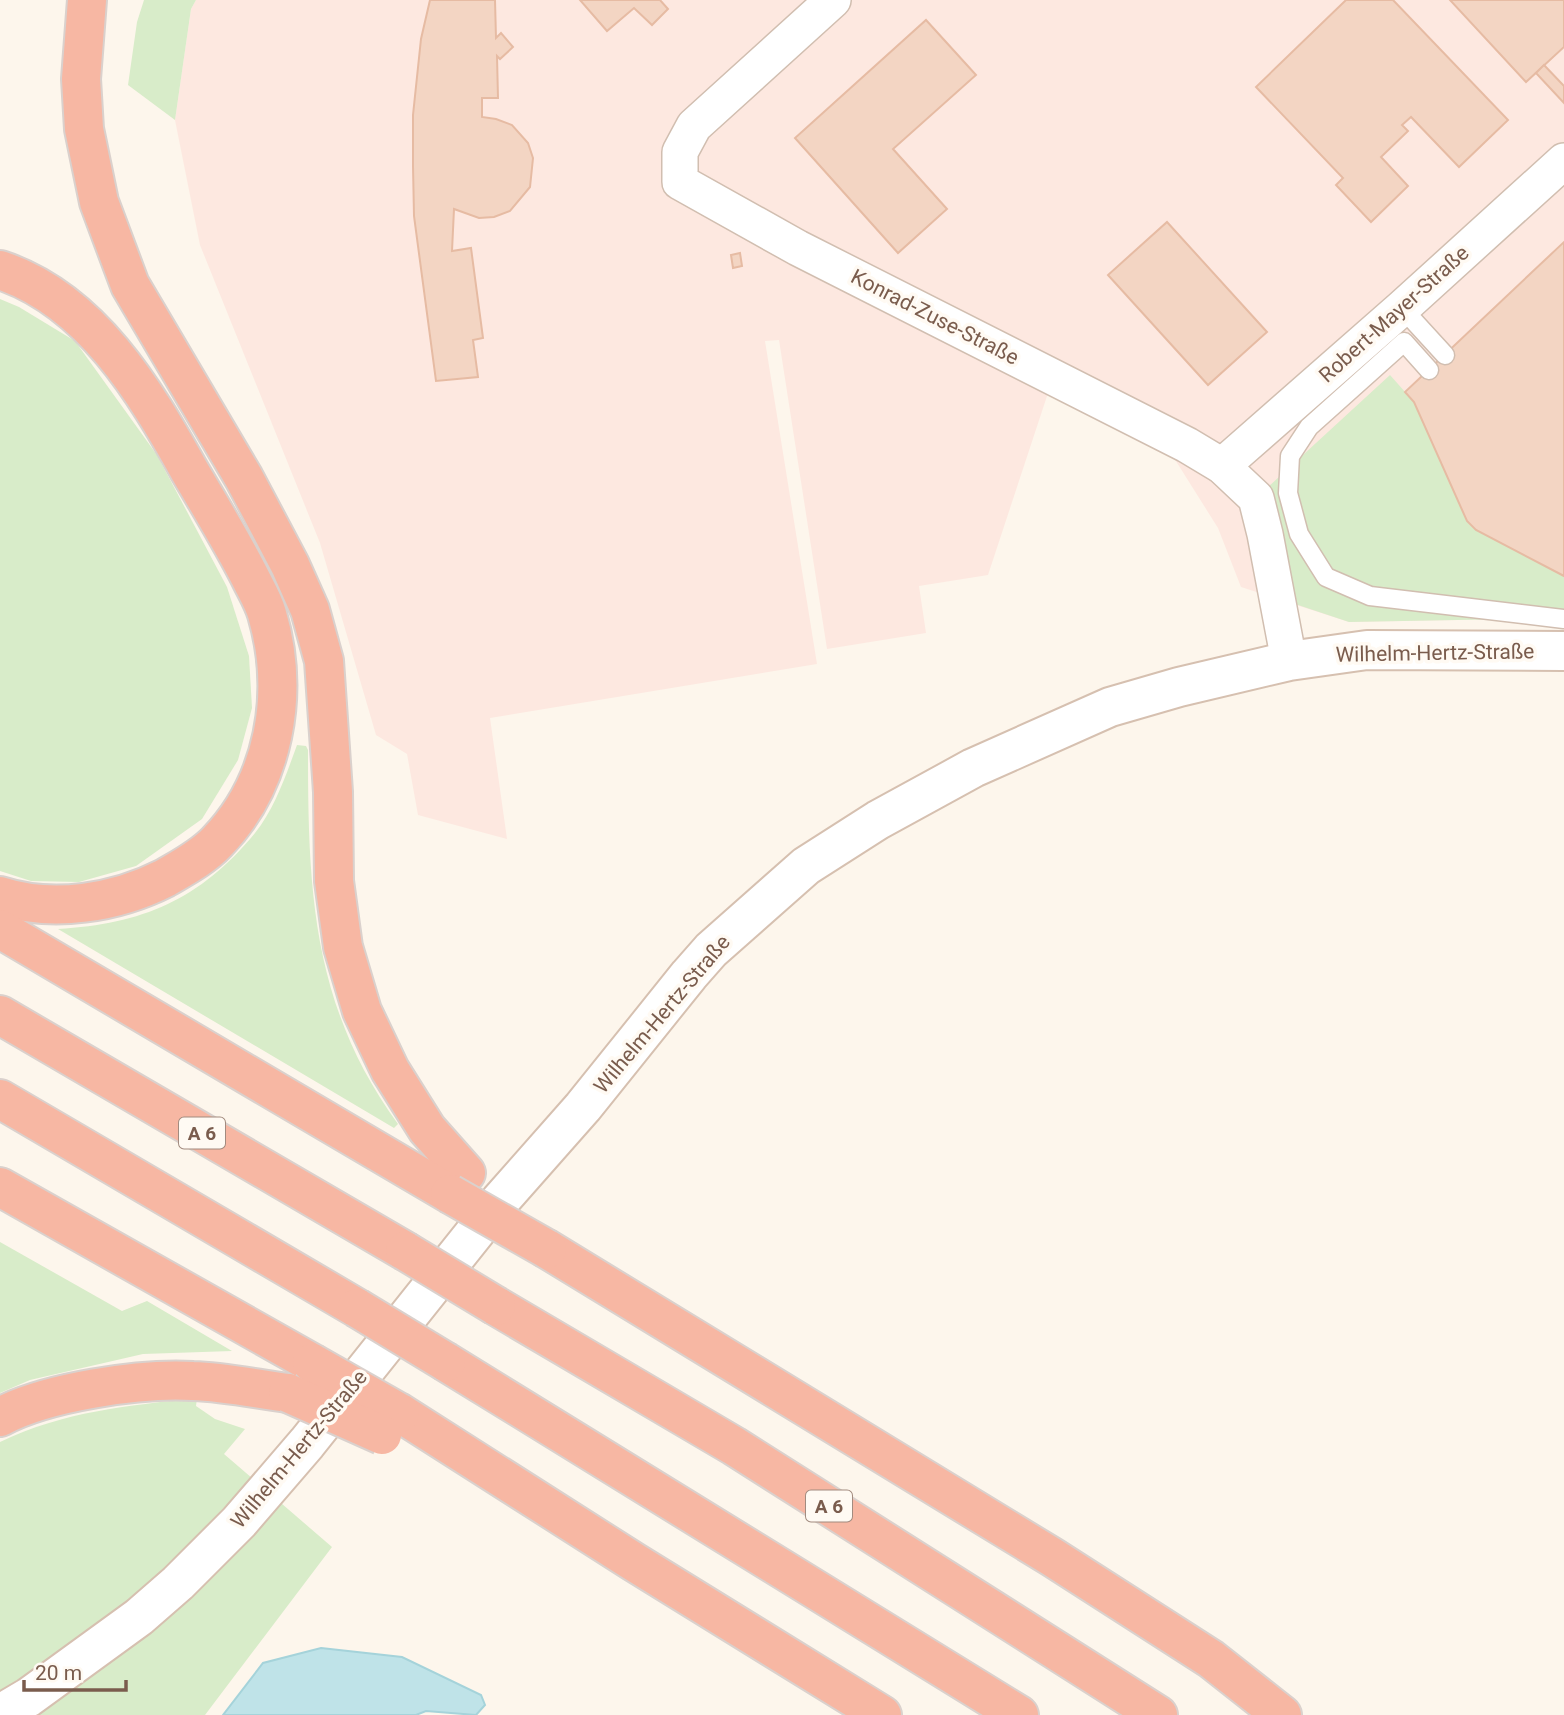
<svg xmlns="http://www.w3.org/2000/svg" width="1564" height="1715" font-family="Roboto,sans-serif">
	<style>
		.commercial { fill: #fde8e0 }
		.green { fill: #d8ecc9 }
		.water { fill: #bfe3e8; stroke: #a5d3da; stroke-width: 2 }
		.building { fill: #f3d5c3; stroke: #e6bba3; stroke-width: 2 }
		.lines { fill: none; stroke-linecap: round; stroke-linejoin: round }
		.service-casing { stroke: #d1beb0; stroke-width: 21 }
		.minor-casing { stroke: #d1beb0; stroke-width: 38 }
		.secondary-casing { stroke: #d6c0b0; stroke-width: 42 }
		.motorway-casing { stroke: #dad1cd; stroke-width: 42 }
		.service { stroke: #fff; stroke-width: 18 }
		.minor { stroke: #fff; stroke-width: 35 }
		.secondary { stroke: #fff; stroke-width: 38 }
		.motorway { stroke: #f7b7a3; stroke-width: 38 }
		.motorway-bridge-casing { stroke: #dad1cd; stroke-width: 42; stroke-linecap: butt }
		.motorway-bridge { stroke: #f7b7a3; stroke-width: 38 }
		.labels { text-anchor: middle; stroke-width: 7; stroke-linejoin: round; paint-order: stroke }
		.shield { fill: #fffaf3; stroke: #a28b7f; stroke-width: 2 }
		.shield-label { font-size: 19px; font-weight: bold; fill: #7a5c4d }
		.street-label { font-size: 21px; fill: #7a5c4d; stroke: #fffaf3 }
	</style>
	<rect width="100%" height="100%" fill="#fdf6ec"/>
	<polygon class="commercial" points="196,0 1564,0 1564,618 1349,622 1241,587 1218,528 1174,458 1050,387 988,575 919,586 926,633 827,649 779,340 765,341 817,664 490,718 507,839 418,815 407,754 376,735 320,543 200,245 175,120 191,9"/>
	<g class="green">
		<polygon points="144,0 196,0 191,9 175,120 128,85 137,22"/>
		<polygon points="0,299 19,307 75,341 157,455 227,587 249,656 252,708 238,760 202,819 136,866 79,882 31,881 0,871"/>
		<polygon points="1390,375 1414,402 1467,521 1476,530 1564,576 1564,618 1349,622 1292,603 1256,498"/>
		<path d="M297 745 306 746 308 750C308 890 312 1006 398 1124L394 1128 58 929C142 924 200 900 255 833 275 808 286 775 297 745Z"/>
		<polygon points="0,1242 122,1311 147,1301 232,1351 143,1354 30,1380 0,1393"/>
		<path d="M197 1398 196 1406 215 1419 245 1429 224 1454 332 1547 205 1715H0V1442C65 1411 126 1406 197 1398Z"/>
	</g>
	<polygon class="water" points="321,1648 402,1657 481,1695 485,1705 476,1715 426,1711 416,1715 223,1715 263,1663"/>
	<g class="building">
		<polygon points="430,0 495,0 496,38 501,33 513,47 500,59 497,56 498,98 482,98 482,117 496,119 512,125 528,143 533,158 530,187 510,211 494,217 479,218 454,209 452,251 471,248 483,338 473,340 478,377 436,381 414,216 413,166 413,115 421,39"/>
		<polygon points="580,0 660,0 668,9 652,25 634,8 607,31"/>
		<polygon points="1346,0 1393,0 1508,120 1459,167 1411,117 1402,125 1408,131 1381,157 1408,186 1371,222 1336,185 1343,178 1256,87"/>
		<polygon points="1450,0 1564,0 1564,47 1526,82"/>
		<polygon points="926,20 976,75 893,149 947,209 898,253 795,138"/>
		<polygon points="1544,65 1564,86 1564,103 1536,73"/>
		<polygon points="1167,222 1267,332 1208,385 1108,275"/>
		<polygon points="1564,242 1564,576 1476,530 1467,521 1414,402 1405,392"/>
		<polygon points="740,253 742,266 733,268 731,255"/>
	</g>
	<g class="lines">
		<defs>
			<g id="service">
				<polyline points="1402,308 1445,355"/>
				<polyline points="1429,370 1404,342 1309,427 1290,456 1288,493 1299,534 1326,577 1370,596 1564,619"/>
			</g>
			<g id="minor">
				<polyline points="833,0 694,126 680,152 680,182 798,248 1187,445 1222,466 1256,498 1265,534 1289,661"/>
				<polyline points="1222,466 1402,308 1564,161"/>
			</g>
			<polyline id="secondary" points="0,1714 29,1697 139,1617 178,1583 239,1522 307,1443 500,1201 583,1107 689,975 711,950 806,866 878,820 973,768 1110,707 1179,687 1289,661 1367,650 1564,651"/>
			<g id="motorway">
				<polyline points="87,0 81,79 84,129 99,202 130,285 244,478 290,565 310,610 324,661 333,792 334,881 343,947 362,1011 390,1070 427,1129 466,1173"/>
				<path d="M0 270C91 300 145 391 189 470 210 506 233 543 252 581 257 591 264 603 267 614 290 693 275 782 217 842 203 857 182 868 165 878 116 903 53 913 0 896"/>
				<polyline points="0,929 450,1194"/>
				<polyline points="0,1015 405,1251"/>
				<polyline points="0,1099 357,1308"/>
				<polyline points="0,1187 312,1363"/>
				<polyline points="547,1249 1052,1557 1211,1659 1282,1715"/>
				<polyline points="496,1306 734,1446 1158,1715"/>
				<polyline points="446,1362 1019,1715"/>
				<polyline points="400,1413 634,1562 882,1715"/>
				<path d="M0 1417C46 1392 140 1378 193 1381 225 1382 257 1389 288 1393"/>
			</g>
		</defs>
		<use href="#service" class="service-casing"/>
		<use href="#minor" class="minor-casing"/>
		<use href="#secondary" class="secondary-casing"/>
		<use href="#motorway" class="motorway-casing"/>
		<use href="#service" class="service"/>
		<use href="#minor" class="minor"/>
		<use href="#secondary" class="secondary"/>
		<use href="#motorway" class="motorway"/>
		<defs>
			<g id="motorway-bridge">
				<polyline points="450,1194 547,1249"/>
				<polyline points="405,1251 496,1306"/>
				<polyline points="357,1308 446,1362"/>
				<polyline points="312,1363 400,1413"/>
				<polyline points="288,1393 382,1435"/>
			</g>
		</defs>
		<use href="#motorway-bridge" class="motorway-bridge-casing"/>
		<use href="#motorway-bridge" class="motorway-bridge"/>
	</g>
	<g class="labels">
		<g class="shield">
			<rect x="179" y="1117.5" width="46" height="31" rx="5"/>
			<rect x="806" y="1490.5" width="46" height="31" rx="5"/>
		</g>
		<g class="shield-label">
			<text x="202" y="1140">A 6</text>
			<text x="829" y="1513">A 6</text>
		</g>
		<g class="street-label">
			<text transform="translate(1394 314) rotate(-42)" y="7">Robert-Mayer-Straße</text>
			<text transform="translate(935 317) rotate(27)" y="7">Konrad-Zuse-Straße</text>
			<text transform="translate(1435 653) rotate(-1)" y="7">Wilhelm-Hertz-Straße</text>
			<text transform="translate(662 1014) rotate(-50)" y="7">Wilhelm-Hertz-Straße</text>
			<text transform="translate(299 1449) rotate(-50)" y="7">Wilhelm-Hertz-Straße</text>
		</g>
	</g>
	<path d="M24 1680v10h102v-10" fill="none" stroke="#7a5c4d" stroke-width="3.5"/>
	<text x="35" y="1680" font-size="21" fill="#7a5c4d" stroke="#fffaf3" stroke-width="5" paint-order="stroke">20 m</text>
</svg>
